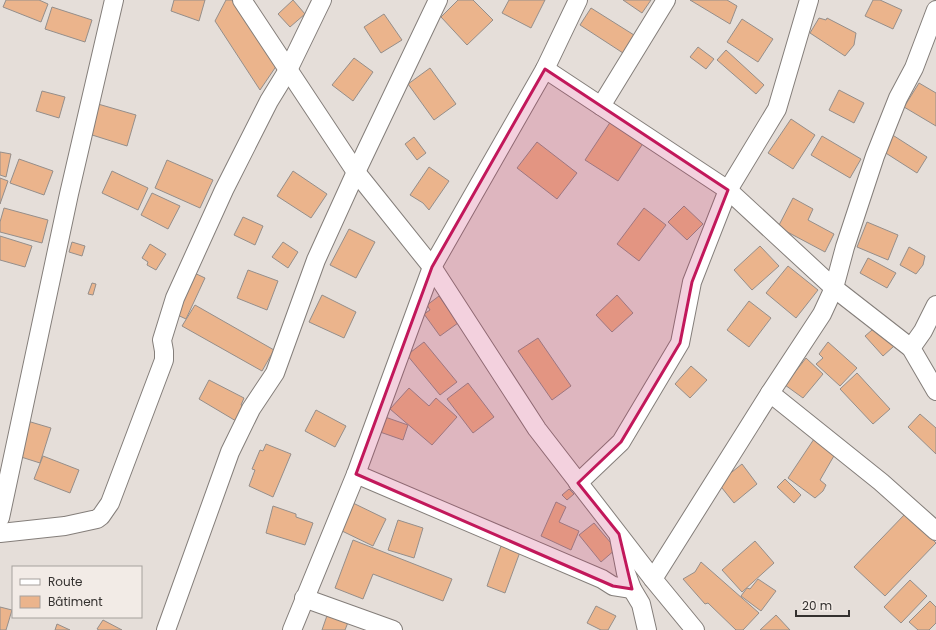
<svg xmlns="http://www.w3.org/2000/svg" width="936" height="630" font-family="Poppins,sans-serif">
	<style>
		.building { fill: #ebb48c; stroke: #958e8a }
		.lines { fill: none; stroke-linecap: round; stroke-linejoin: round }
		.minor-casing { stroke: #847e7a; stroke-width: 20 }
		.minor { stroke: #fff; stroke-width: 18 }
		.marked { fill: #c2185b; fill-opacity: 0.2; stroke: #c2185b; stroke-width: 3; stroke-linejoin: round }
	</style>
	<rect width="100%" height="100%" fill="#e5ded9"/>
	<g class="building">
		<polygon points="6,0 39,0 48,4 41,22 3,7"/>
		<polygon points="174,0 205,0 199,21 171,11"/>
		<polygon points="226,0 232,0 277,65 260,90 215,21"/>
		<polygon points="293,0 305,14 290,27 278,14"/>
		<polygon points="458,0 473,0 493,20 467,45 441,17"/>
		<polygon points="509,0 545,0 531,28 502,13"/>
		<polygon points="623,0 651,0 642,13"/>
		<polygon points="690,0 727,0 737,6 730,24"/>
		<polygon points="873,0 880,0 902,10 893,29 865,16"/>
		<polygon points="52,7 92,20 85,42 45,29"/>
		<polygon points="591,8 634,35 623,53 580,25"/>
		<polygon points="384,14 402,40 381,53 364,27"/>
		<polygon points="819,18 826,20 827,18 856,33 854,45 845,56 810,33"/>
		<polygon points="742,19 773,39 758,62 727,42"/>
		<polygon points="698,47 714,59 706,69 690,57"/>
		<polygon points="726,50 764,85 756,94 717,60"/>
		<polygon points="354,58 373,72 353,101 332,85"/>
		<polygon points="430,68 456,104 434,120 408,84"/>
		<polygon points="919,83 936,93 936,126 904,107"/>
		<polygon points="839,90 864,103 854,123 829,110"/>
		<polygon points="42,91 65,97 59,118 36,111"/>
		<polygon points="98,104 136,115 127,146 89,134"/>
		<polygon points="791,119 815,135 793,169 768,153"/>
		<polygon points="611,121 644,142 618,181 585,160"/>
		<polygon points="891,134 927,157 917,173 881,150"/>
		<polygon points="822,136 861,159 850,178 811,155"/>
		<polygon points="414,137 426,153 417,160 405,144"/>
		<polygon points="537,142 577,173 557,199 517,168"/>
		<polygon points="0,152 11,154 6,177 0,175"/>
		<polygon points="19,159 53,171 44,195 10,183"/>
		<polygon points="167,160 213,180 200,208 155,188"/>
		<polygon points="429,167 449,181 429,210 423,203 410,195"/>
		<polygon points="112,171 148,188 138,210 102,193"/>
		<polygon points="293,171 327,194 311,218 277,196"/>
		<polygon points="0,178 8,181 0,204"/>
		<polygon points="152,193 180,206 168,229 141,215"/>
		<polygon points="793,198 813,209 808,220 834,234 825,252 778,227"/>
		<polygon points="684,206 703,224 687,240 668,222"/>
		<polygon points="4,208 48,220 42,243 0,232 0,222"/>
		<polygon points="644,208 666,225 639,261 617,244"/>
		<polygon points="243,217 263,226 255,245 234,235"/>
		<polygon points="867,222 898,235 888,260 857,247"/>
		<polygon points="349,229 375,242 356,278 330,265"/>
		<polygon points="0,236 32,246 25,267 0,260"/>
		<polygon points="72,242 85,246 82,256 69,252"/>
		<polygon points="283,242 298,252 288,268 272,257"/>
		<polygon points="150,244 166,254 156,270 147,265 148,262 142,258"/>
		<polygon points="760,246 779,266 752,290 734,270"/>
		<polygon points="909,247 925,256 923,265 916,274 900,265"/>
		<polygon points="868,258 896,273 887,288 860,273"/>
		<polygon points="788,266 818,290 796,318 766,293"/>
		<polygon points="248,270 278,281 267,310 237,298"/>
		<polygon points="190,271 205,278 186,319 171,312"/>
		<polygon points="92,283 96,284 93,295 88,294"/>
		<polygon points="322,295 356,312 344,338 309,322"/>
		<polygon points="617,295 633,313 612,332 596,315"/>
		<polygon points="439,296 458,323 440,336 424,314 430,310 427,305"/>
		<polygon points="749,301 771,318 749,347 727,330"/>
		<polygon points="195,305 274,350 262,371 182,326"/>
		<polygon points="886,318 903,338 883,356 865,336"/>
		<polygon points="538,338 571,386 552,400 518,351"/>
		<polygon points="424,342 457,382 440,395 407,355"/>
		<polygon points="828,342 857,368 840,386 816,364 823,358 819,354"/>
		<polygon points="806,358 823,374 803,398 785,385"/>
		<polygon points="691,366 707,380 690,398 675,384"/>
		<polygon points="857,373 890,409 873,424 840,389"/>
		<polygon points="209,380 244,398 241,405 244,407 236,421 199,399"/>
		<polygon points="468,383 494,417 473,433 447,399"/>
		<polygon points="409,388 429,406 436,398 457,417 432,445 390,409"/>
		<polygon points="316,410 346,426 335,447 305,431"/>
		<polygon points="920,414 936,428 936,454 908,427"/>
		<polygon points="385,417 408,425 403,440 380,432"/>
		<polygon points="24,420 51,428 40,463 18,456"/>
		<polygon points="814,439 835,454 820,480 826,485 823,491 815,498 788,478"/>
		<polygon points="266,444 291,454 273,497 249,486 255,470 252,469 260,450 263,451"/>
		<polygon points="43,456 79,470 70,493 34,479"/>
		<polygon points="742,464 757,484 734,503 718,483"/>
		<polygon points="785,479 801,495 794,503 777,487"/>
		<polygon points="569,489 574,494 567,500 562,495"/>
		<polygon points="556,502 566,507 559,522 579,531 571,550 541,536"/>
		<polygon points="353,503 386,519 373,546 340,530"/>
		<polygon points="273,506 296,514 296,517 313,523 305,545 266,533"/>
		<polygon points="906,513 936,543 885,596 854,567"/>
		<polygon points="398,520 423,528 414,558 388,550"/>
		<polygon points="594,523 616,549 601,562 579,535"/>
		<polygon points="353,540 452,579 443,601 373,574 363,599 335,588"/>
		<polygon points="755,541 774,563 742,592 722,570"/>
		<polygon points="501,546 520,552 505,593 487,586"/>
		<polygon points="701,562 759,613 743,630 736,630 708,603 705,604 683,579 695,572"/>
		<polygon points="758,579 776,591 761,611 741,596 747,588 750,589"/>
		<polygon points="910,580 927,596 901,623 884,607"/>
		<polygon points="930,601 936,607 936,623 929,630 918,630 909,622"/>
		<polygon points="331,604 352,612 345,630 322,630"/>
		<polygon points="596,606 616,616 608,630 601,630 587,623"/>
		<polygon points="0,607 12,610 6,630 0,630"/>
		<polygon points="776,615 790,630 760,630"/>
		<polygon points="103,620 122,630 99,630 97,629"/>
		<polygon points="57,624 70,630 55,630"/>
	</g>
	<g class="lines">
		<defs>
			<g id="minor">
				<polyline points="242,0 356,172 432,267 537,429 653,579 695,630"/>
				<polyline points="545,69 728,190 834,288 911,348 936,391"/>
				<polyline points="601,106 666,0"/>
				<polyline points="911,348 923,331 936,305"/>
				<polyline points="770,393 881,482 936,531"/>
				<polyline points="356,474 602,579 613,586 632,589"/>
				<polyline points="578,483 621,442 680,343 692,282 728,190 777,109 809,0"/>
				<polyline points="0,518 69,194 114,0"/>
				<polyline points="0,533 65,526 97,519 101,516 110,503 164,360 164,351 162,340 175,298 224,190 269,101 288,70 322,0"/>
				<polyline points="619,537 626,573 632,589 641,604 647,630"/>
				<polyline points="653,579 770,393 822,314 834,288 845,247 875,156 898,98 914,68 936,10"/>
				<polyline points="304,598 393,630"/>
				<polyline points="166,630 230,452 251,409 275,373 316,260 356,172 438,0"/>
				<polyline points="292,630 356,474 432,267 545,69 578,0"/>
			</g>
		</defs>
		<use href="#minor" class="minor-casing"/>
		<use href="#minor" class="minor"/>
	</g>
	<path class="marked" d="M545 69 728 190 692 282 680 343 621 442 578 483 619 534 632 589 613 586 356 474 432 267Z"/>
	<rect x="12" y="566" width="130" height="52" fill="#f2ebe6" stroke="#a6a19d"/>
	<rect x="20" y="579" width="20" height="6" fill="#ffffff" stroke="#a6a19d"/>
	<text x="48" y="586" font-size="12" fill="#34312f">Route</text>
	<rect x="20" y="596" width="20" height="12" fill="#ebb48c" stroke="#a6a19d"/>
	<text x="48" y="606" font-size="12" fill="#34312f">Bâtiment</text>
	<path d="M796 610v6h53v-6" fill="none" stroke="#34312f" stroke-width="2"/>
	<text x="802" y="610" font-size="12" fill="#34312f" stroke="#f2ebe6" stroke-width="3" paint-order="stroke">20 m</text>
</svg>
